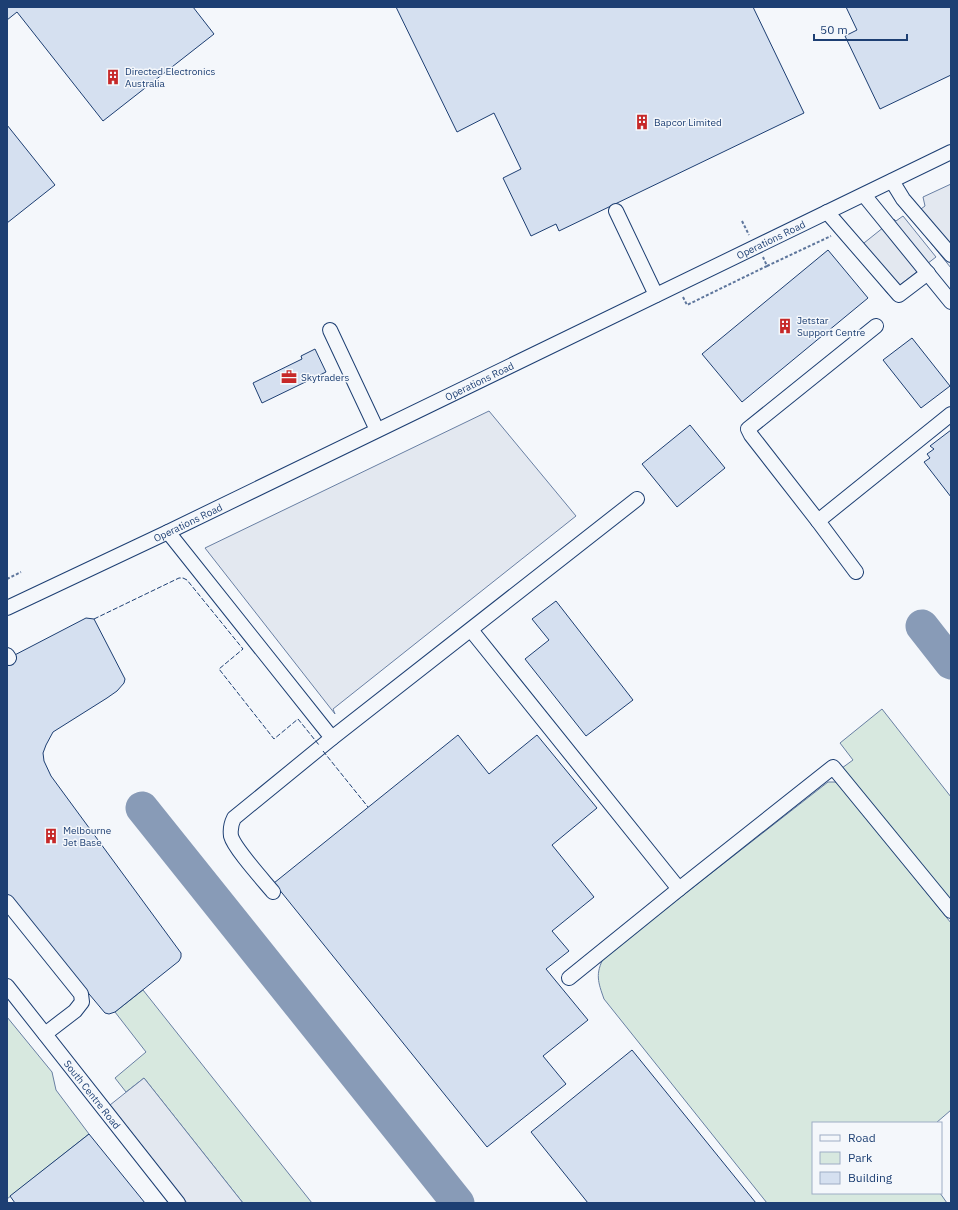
<svg xmlns="http://www.w3.org/2000/svg" width="958" height="1210" font-family="'IBM Plex Sans',sans-serif">
	<style>
		.green { fill: #d7e8df; stroke: #687fa3 }
		.parking { fill: #e3e8f0; stroke: #687fa3 }
		.lines { fill: none; stroke-linecap: round; stroke-linejoin: round }
		.taxiway { stroke: #889bb7; stroke-width: 33 }
		.building { fill: #d5e0f0; stroke: #1d3f73 }
		.minor-casing { stroke: #1d3f73; stroke-width: 16 }
		.path { stroke: #5e769c; stroke-width: 2; stroke-dasharray: 3 2; stroke-linecap: butt }
		.minor { stroke: #f4f7fb; stroke-width: 14 }
		.fence { stroke: #1d3f73; stroke-width: 1; stroke-dasharray: 5 2; stroke-linecap: butt }
		.labels { text-anchor: middle; stroke-width: 3; stroke-linejoin: round; paint-order: stroke }
		.poi-label { font-size: 10px; fill: #1d3f73; stroke: #f4f7fb; text-anchor: start }
		.street-label { font-size: 10px; fill: #1d3f73; stroke: #f4f7fb }
	</style>
	<rect width="100%" height="100%" fill="#f4f7fb"/>
	<g class="green">
		<polygon points="882,709 951,797 951,904 842,768 853,760 840,743"/>
		<path d="M828 782H835L839 784 951 923V1110L936 1123H813V1193H940L947 1203H767L604 999C598 982 595 974 604 957Z"/>
		<polygon points="143,990 312,1203 243,1203 144,1078 126,1092 115,1078 146,1052 115,1012"/>
		<polygon points="7,1017 52,1072 56,1090 89,1134 7,1199"/>
	</g>
	<g class="parking">
		<polygon points="951,184 951,268 910,217 925,206 923,197"/>
		<polygon points="903,216 936,257 888,294 854,251 894,219 896,221"/>
		<polygon points="489,411 576,516 333,709 335,714 205,548"/>
		<polygon points="144,1078 243,1203 187,1203 110,1105"/>
	</g>
	<g class="lines">
		<g class="taxiway">
			<polyline points="922,626 951,663"/>
			<polyline points="142,808 458,1203"/>
		</g>
	</g>
	<g class="building">
		<polygon points="7,7 193,7 214,34 103,121 17,12 7,20"/>
		<polygon points="396,7 753,7 804,113 559,231 556,224 531,236 503,178 521,169 494,113 457,132"/>
		<polygon points="846,7 951,7 951,75 880,109 845,36 857,30"/>
		<polygon points="7,125 55,185 7,223"/>
		<polygon points="828,250 868,298 742,402 702,354"/>
		<polygon points="912,338 950,386 921,408 883,360"/>
		<polygon points="315,349 326,372 262,403 253,383 302,359 301,356"/>
		<polygon points="690,425 725,468 677,507 642,464"/>
		<polygon points="951,430 951,497 924,462 930,458 927,454 934,449 930,446"/>
		<polygon points="556,601 633,700 586,736 525,659 549,640 532,619"/>
		<polygon points="86,618 94,619 125,679 124,683 117,691 107,698 53,732 46,745 43,753 44,761 51,776 181,953 181,957 179,961 115,1012 109,1014 105,1013 7,896 7,659"/>
		<polygon points="458,735 489,774 537,735 597,808 552,845 594,897 552,931 569,951 546,969 588,1020 543,1056 566,1084 487,1147 274,883"/>
		<polygon points="632,1050 756,1203 588,1203 531,1132"/>
		<polygon points="89,1134 145,1203 15,1203 10,1196"/>
	</g>
	<g class="lines">
		<defs>
			<g id="minor">
				<polyline points="892,181 903,199 951,255"/>
				<polyline points="864,195 951,302"/>
				<polyline points="616,211 656,295"/>
				<polyline points="827,212 899,295 928,273"/>
				<polyline points="330,330 377,430"/>
				<polyline points="818,521 951,414"/>
				<polyline points="168,532 332,738"/>
				<polyline points="856,572 818,521 751,435 748,429 876,326"/>
				<path id="s1" d="M7 608 168 532 951 152"/>
				<polyline points="471,630 679,889"/>
				<polyline points="7,655 9,658"/>
				<path d="M273 892C264 881 234 848 231 836 230 829 231 824 234 818L332 738 637 499"/>
				<polyline points="7,902 81,994 82,1002 75,1011 45,1034"/>
				<polyline points="569,978 679,889 833,767 951,911"/>
				<path id="s2" d="M7 986 178 1203"/>
			</g>
		</defs>
		<use href="#minor" class="minor-casing"/>
		<g class="path">
			<polyline points="742,221 749,235"/>
			<polyline points="767,266 831,236"/>
			<polyline points="683,297 687,305 767,266 763,257"/>
			<polyline points="7,579 21,572"/>
		</g>
		<use href="#minor" class="minor"/>
		<g class="fence">
			<polyline points="94,619 179,578 183,578 187,580 243,649 219,669 274,739 298,719 319,745"/>
			<polyline points="323,751 368,807"/>
		</g>
	</g>
	<defs>
		<symbol id="building-bare" viewBox="-9 -9 18 18"><path d="M-4-6H4V6H1V3H-1V6H-4ZM-2.5-4.3h1.7v1.8h-1.7ZM.8-4.3h1.7v1.8H.8ZM-2.5-1h1.7V.8h-1.7ZM.8-1h1.7V.8H.8Z" fill="#c62828" stroke="#f4f7fb" stroke-width="2.5" paint-order="stroke"/></symbol>
		<symbol id="office-bare" viewBox="-9 -9 18 18"><path d="M-6-3h4V-5.5h4V-3h4V5H-6ZM-1-4.5V-3h2v-1.5ZM-6 0V1H6V0Z" fill="#c62828" stroke="#f4f7fb" stroke-width="2.5" paint-order="stroke"/></symbol>
	</defs>
	<g fill-rule="evenodd">
		<use href="#building-bare" x="102" y="66" width="22" height="22"/>
		<use href="#building-bare" x="631" y="111" width="22" height="22"/>
		<use href="#building-bare" x="774" y="315" width="22" height="22"/>
		<use href="#office-bare" x="278" y="366" width="22" height="22"/>
		<use href="#building-bare" x="40" y="825" width="22" height="22"/>
	</g>
	<g class="labels">
		<g class="poi-label">
			<text x="125" y="75">Directed Electronics<tspan x="125" dy="12">Australia</tspan></text>
			<text x="654" y="126">Bapcor Limited</text>
			<text x="797" y="324">Jetstar<tspan x="797" dy="12">Support Centre</tspan></text>
			<text x="301" y="381">Skytraders</text>
			<text x="63" y="834">Melbourne<tspan x="63" dy="12">Jet Base</tspan></text>
		</g>
		<g class="street-label">
			<text dy="4" stroke="none"><textPath href="#s1" startOffset="848">Operations Road</textPath></text>
			<text dy="4" stroke="none"><textPath href="#s1" startOffset="524">Operations Road</textPath></text>
			<text dy="4" stroke="none"><textPath href="#s1" startOffset="200">Operations Road</textPath></text>
			<text dy="4" stroke="none"><textPath href="#s2" startOffset="138">South Centre Road</textPath></text>
		</g>
	</g>
	<rect width="958" height="1210" fill="none" stroke="#1d3f73" stroke-width="16"/>
	<rect x="812" y="1122" width="130" height="72" fill="#f4f7fb" stroke="#9eadc5"/>
	<rect x="820" y="1135" width="20" height="6" fill="#f4f7fb" stroke="#9eadc5"/>
	<text x="848" y="1142" font-size="12" fill="#1d3f73">Road</text>
	<rect x="820" y="1152" width="20" height="12" fill="#d7e8df" stroke="#9eadc5"/>
	<text x="848" y="1162" font-size="12" fill="#1d3f73">Park</text>
	<rect x="820" y="1172" width="20" height="12" fill="#d5e0f0" stroke="#9eadc5"/>
	<text x="848" y="1182" font-size="12" fill="#1d3f73">Building</text>
	<path d="M814 34v6h93v-6" fill="none" stroke="#1d3f73" stroke-width="2"/>
	<text x="820" y="34" font-size="12" fill="#1d3f73" stroke="#f4f7fb" stroke-width="3" paint-order="stroke">50 m</text>
</svg>
